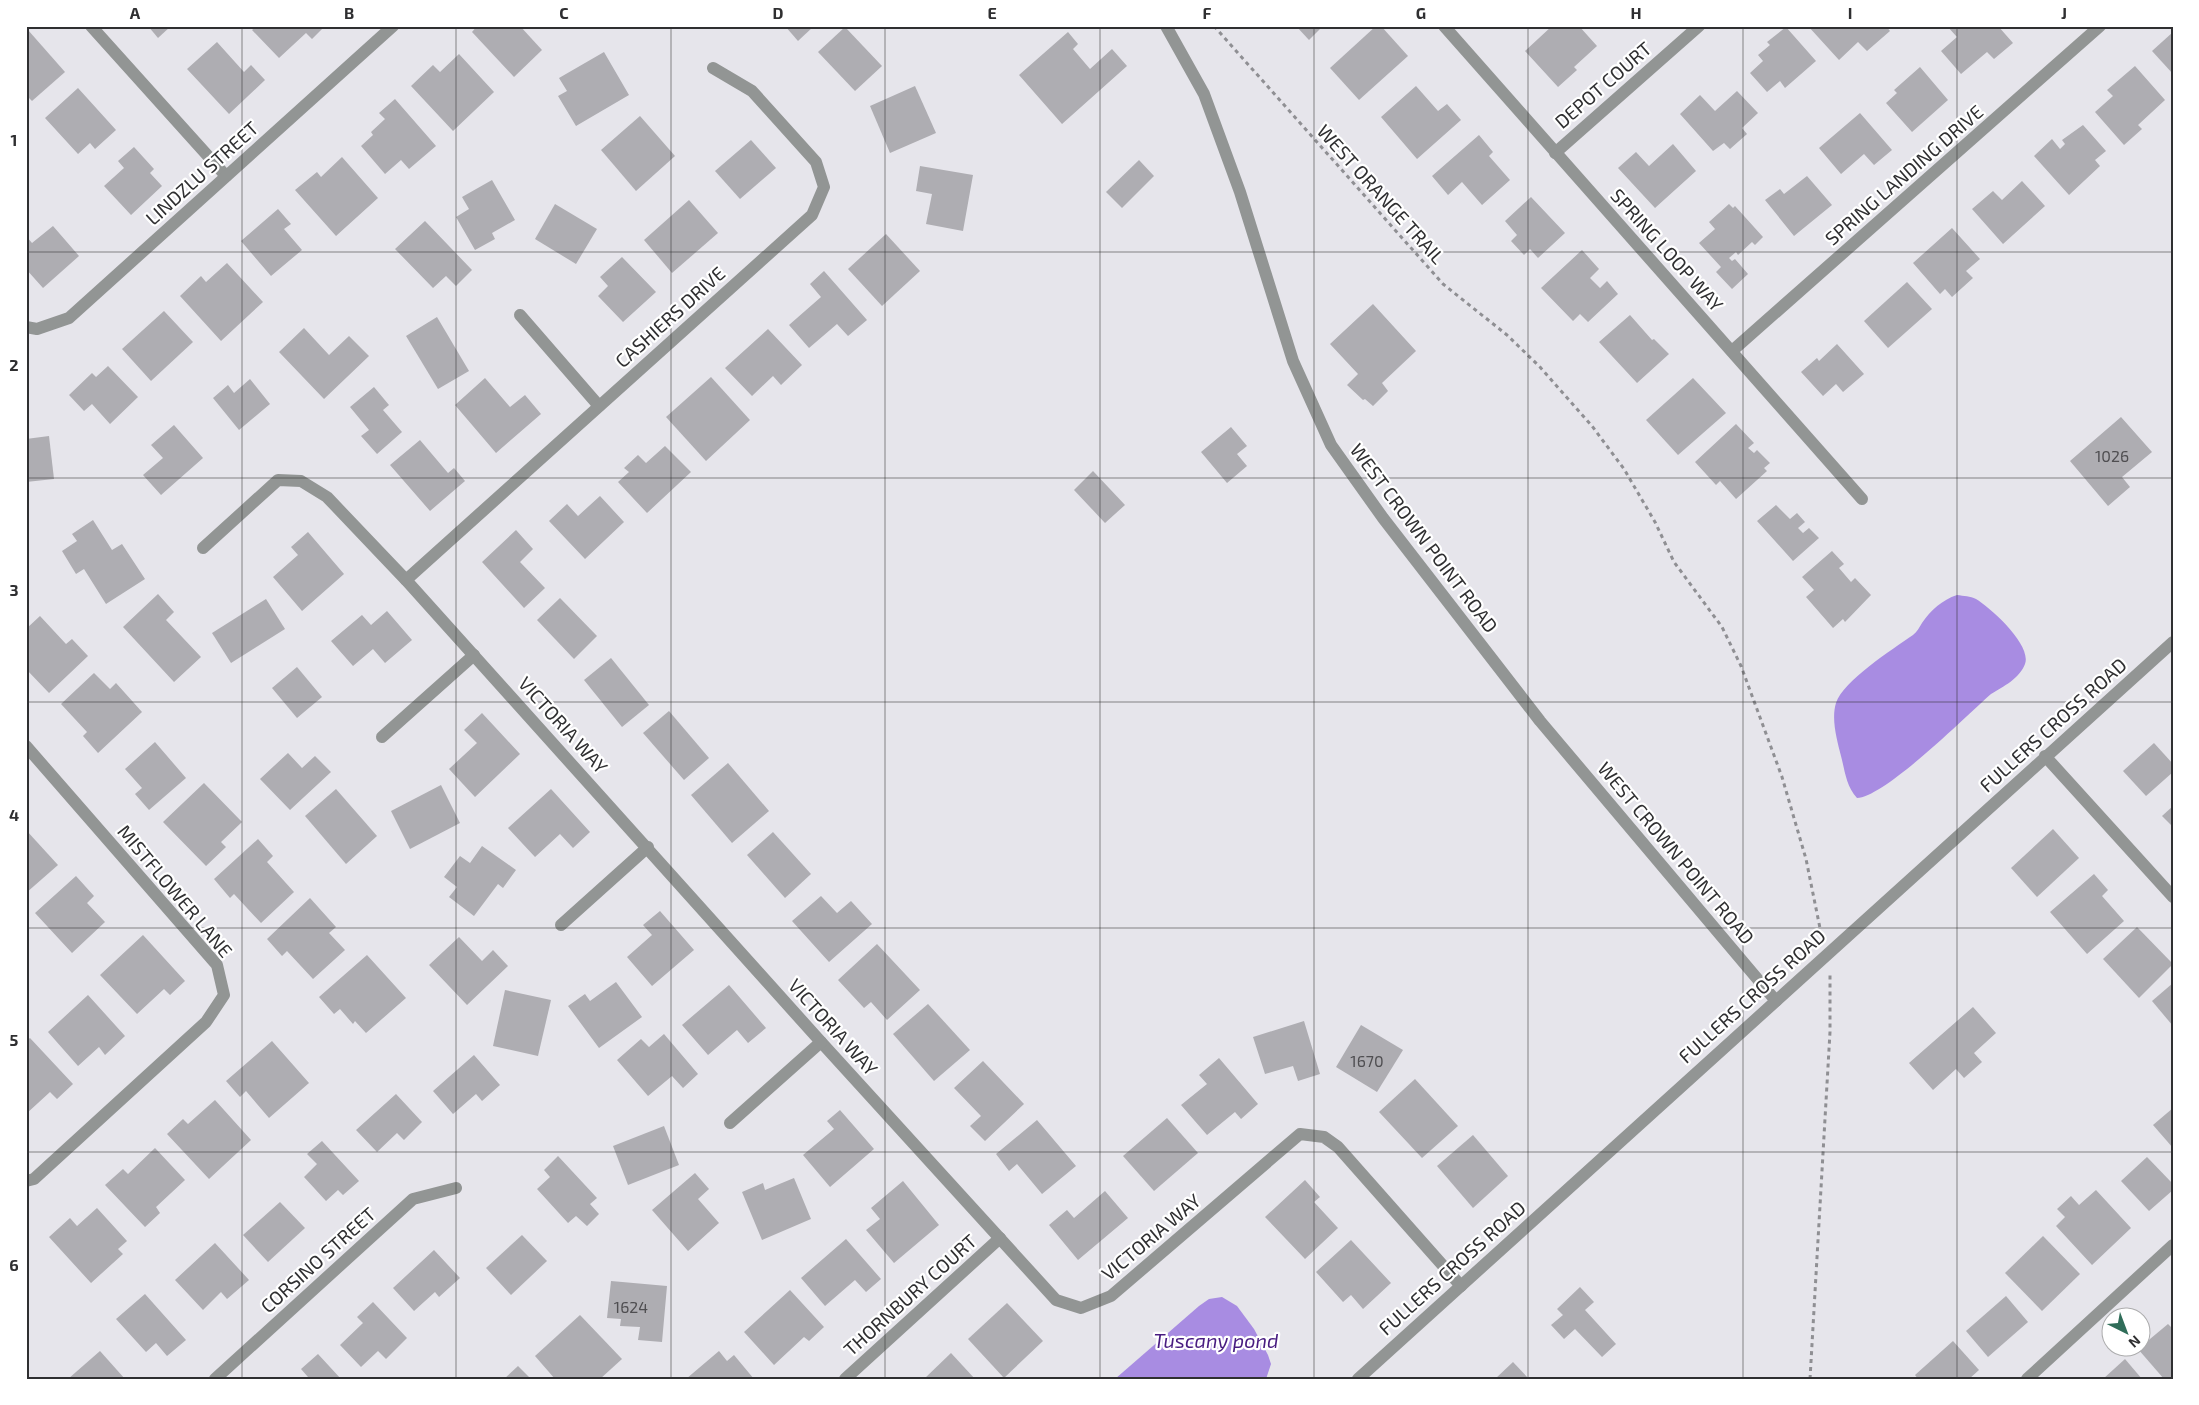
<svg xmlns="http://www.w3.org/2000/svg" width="2199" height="1405" font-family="'Exo 2',sans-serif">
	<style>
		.water { fill: #a88ce2 }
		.building { fill: #aeadb2 }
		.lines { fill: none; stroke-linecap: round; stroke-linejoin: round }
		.path { stroke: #8f8f93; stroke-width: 3; stroke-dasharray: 4 4; stroke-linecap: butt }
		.minor { stroke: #929594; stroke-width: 12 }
		.grid { fill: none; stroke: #2f2f31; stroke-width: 1; stroke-opacity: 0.55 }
		.labels { text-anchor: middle; stroke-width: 4.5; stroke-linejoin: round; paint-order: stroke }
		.number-label { font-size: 16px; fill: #4f4e51 }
		.street-label { font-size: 19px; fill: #2f2f31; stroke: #fff }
		.water-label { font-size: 20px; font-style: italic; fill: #481c80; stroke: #fff }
		.neatline { fill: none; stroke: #2f2f31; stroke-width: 2 }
		.grid-label { font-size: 16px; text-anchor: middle; font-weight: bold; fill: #2f2f31 }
	</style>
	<rect width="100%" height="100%" fill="#e6e5eb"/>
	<g class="water">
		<path d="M1957 595C1964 596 1970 596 1976 599 1991 608 2032 645 2025 664 2020 678 2003 687 1991 694 1966 716 1885 797 1857 798 1846 786 1845 771 1841 756 1837 740 1831 719 1836 703 1843 681 1893 649 1913 635 1917 632 1919 628 1922 623 1931 610 1942 600 1957 595Z"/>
		<polygon points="1222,1297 1237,1306 1254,1329 1268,1355 1271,1364 1266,1379 1115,1379 1199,1306 1209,1299"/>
	</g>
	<g class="building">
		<polygon points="148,26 171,26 158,38"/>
		<polygon points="257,26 325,26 312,39 306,33 279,58 252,30"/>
		<polygon points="477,26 520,26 542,50 514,77 472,32"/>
		<polygon points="785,26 814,26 798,41"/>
		<polygon points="1296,26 1323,26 1309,40"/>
		<polygon points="1376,26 1381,26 1408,56 1359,100 1330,68"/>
		<polygon points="1552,26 1579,26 1597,46 1574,67 1577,70 1558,87 1525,51"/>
		<polygon points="1808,26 1886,26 1890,31 1867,51 1858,42 1839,60"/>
		<polygon points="1947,26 1998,26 2013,43 1994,59 1987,52 1961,74 1941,51 1957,37"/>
		<polygon points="845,27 882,66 855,91 818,52"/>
		<polygon points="1786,27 1816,61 1785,88 1780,81 1767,92 1750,73 1763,61 1758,55 1770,45 1767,42"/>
		<polygon points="28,30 65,72 32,101 26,95"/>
		<polygon points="1068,32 1078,44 1073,49 1090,69 1112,49 1127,66 1062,124 1019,75"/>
		<polygon points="2173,32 2173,74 2152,51"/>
		<polygon points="217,42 244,72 251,65 265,80 229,114 187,69"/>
		<polygon points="604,52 629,95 576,126 558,96 567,91 559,78"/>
		<polygon points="459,54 494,92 453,131 411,86 433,65 440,72"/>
		<polygon points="2135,66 2165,100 2138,125 2142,129 2124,145 2095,112 2113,96 2107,90"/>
		<polygon points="1920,67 1948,100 1912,132 1886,103 1897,93 1894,90"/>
		<polygon points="915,86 936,133 890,153 870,106"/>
		<polygon points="1416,86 1438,111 1447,104 1461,120 1417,159 1381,117"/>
		<polygon points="78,88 116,130 95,149 90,143 78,154 45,118"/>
		<polygon points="1737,91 1758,113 1742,128 1747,134 1730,149 1724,143 1713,151 1680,114 1700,95 1715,111"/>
		<polygon points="395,99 436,146 409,169 401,160 385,174 361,146 373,135 371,132 385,119 379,113"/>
		<polygon points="1860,113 1892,150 1874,165 1864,154 1841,174 1819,148"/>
		<polygon points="640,116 675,156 636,191 601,150"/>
		<polygon points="2083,125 2106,151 2095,160 2100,166 2069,195 2034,156 2052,139 2060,149 2065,144 2062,140"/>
		<polygon points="1479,135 1493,152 1489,156 1510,180 1482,205 1462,182 1448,195 1432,176"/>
		<polygon points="751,140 776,168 740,199 715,171"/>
		<polygon points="1673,144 1696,171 1655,208 1618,168 1636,152 1649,166"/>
		<polygon points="134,147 154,169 150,173 162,186 131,215 104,186 124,168 118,161"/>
		<polygon points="342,157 378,198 336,236 295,190 317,172 321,177"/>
		<polygon points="1139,160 1154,176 1122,208 1106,192"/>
		<polygon points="920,166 973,175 963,231 926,224 932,194 916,191"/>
		<polygon points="1807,176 1832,205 1794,236 1765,200 1780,189 1784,194"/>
		<polygon points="492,180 515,220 492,233 495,239 475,250 456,217 469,209 462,197"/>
		<polygon points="2022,181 2045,206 2003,244 1972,209 1993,191 2002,200"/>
		<polygon points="1531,197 1565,233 1538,258 1530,249 1524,255 1511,241 1517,235 1505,221"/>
		<polygon points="689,200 718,233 672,273 644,240"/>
		<polygon points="555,204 597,229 576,264 535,239"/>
		<polygon points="1729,204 1733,208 1735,206 1763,237 1755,245 1752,242 1738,255 1736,252 1729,258 1732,261 1735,259 1748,274 1732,289 1716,272 1721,267 1699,243 1715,229 1709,222"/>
		<polygon points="278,209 291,224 284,229 302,250 271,276 241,241"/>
		<polygon points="425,221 472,270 456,286 446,276 433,288 395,249"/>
		<polygon points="53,226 79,256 43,288 26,269 26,236 32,243"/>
		<polygon points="1952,228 1980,259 1966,271 1973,278 1952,297 1945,289 1940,294 1913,263"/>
		<polygon points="886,234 920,271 882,306 848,269"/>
		<polygon points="1582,250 1599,269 1590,278 1600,288 1607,281 1618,294 1588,322 1580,314 1573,321 1541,288"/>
		<polygon points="622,257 656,292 623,322 598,296 608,286 600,277"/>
		<polygon points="227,263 263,302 221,341 180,296 201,276 206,282"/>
		<polygon points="824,271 867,320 848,336 837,324 809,348 789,325 821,297 810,284"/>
		<polygon points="1907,282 1932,309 1888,348 1864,321"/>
		<polygon points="1373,304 1416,351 1382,383 1388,391 1373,406 1365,399 1363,400 1347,385 1358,374 1330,344"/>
		<polygon points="164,311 193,342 151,381 122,349"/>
		<polygon points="1630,315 1652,340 1654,339 1669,354 1637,383 1599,342"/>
		<polygon points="437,317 469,371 438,389 406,336"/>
		<polygon points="304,328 329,355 349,336 369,356 324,399 279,352"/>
		<polygon points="768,329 802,365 781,385 773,376 752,396 725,368"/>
		<polygon points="1837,344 1864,374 1843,392 1836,384 1823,396 1801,372 1817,358 1819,361"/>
		<polygon points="108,366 138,397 110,424 92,404 84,411 69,395 92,373 96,377"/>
		<polygon points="711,377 750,420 706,461 666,417"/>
		<polygon points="485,378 510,407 525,395 541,414 496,453 455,405"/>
		<polygon points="1693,378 1726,413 1678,455 1646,420"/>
		<polygon points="250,379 270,404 239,430 213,398 228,385 234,393"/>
		<polygon points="374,387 389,405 383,410 402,432 377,454 361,436 369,430 350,407"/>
		<polygon points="2121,417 2152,452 2122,477 2130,487 2108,506 2070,461"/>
		<polygon points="1736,424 1754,443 1748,448 1754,453 1757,450 1770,463 1764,468 1767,471 1736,499 1720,481 1716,485 1695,462"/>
		<polygon points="174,425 203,458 161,495 143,475 163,458 151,445"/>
		<polygon points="1231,427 1247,446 1237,454 1247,466 1227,483 1201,452"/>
		<polygon points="49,436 54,479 26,482 26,439"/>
		<polygon points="420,440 448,473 454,468 465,481 430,511 390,465"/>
		<polygon points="665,446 691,472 647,513 618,482 629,472 624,468 638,455 646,463"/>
		<polygon points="1093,471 1125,505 1105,523 1074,490"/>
		<polygon points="600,496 624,522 585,559 549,521 567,504 578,516"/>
		<polygon points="1776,505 1790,519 1797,513 1805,522 1798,528 1803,533 1809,528 1819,538 1793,561 1757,521"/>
		<polygon points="93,520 112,550 122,544 145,579 106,604 84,569 76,574 62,551 77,541 72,534"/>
		<polygon points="516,530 533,549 520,562 545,588 524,608 482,562"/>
		<polygon points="308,532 344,574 302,611 273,577 298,555 291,547"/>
		<polygon points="1832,551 1844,564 1839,568 1851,582 1855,578 1871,595 1845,622 1843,619 1833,628 1806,597 1814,590 1802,577"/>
		<polygon points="158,594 174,612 166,620 201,657 174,682 123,627"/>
		<polygon points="560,598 597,636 574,659 537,620"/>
		<polygon points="266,599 285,629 231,663 212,633"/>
		<polygon points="387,611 412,640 385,663 373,649 353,666 331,641 362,615 371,625"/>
		<polygon points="40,616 66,644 72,639 88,656 49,693 26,669 26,629"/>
		<polygon points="611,658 649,705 622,727 584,680"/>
		<polygon points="297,667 322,697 297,718 272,688"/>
		<polygon points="94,673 110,689 116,683 142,712 98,753 83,736 87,732 61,704"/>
		<polygon points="669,711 709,758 684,780 643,733"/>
		<polygon points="482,713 520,754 475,797 449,769 477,743 464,730"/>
		<polygon points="155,742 186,778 149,810 135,794 142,788 125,769"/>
		<polygon points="2154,743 2173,764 2173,772 2146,796 2123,771"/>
		<polygon points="288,753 302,768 315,756 331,772 290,810 260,779"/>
		<polygon points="728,763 769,811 732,843 691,795"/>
		<polygon points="204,783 242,822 221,842 226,847 206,866 163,822"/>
		<polygon points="441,785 460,823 410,849 391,811"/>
		<polygon points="336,789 377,836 346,864 305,816"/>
		<polygon points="551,789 590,832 573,848 560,834 535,857 508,828"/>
		<polygon points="2173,806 2173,827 2162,816"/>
		<polygon points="2053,829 2079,858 2037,897 2011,868"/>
		<polygon points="26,830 58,865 26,893"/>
		<polygon points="773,832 811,874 785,898 747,855"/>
		<polygon points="258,839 273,856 267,862 294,892 261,923 234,894 230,898 214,879"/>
		<polygon points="482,846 516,870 503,888 498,884 474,916 449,897 457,887 444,877 460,856 470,863"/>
		<polygon points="2094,874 2108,890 2102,896 2124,921 2087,954 2050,912"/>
		<polygon points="76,876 94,896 87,903 105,922 72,953 35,913"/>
		<polygon points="821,896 837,913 851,901 872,924 829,962 792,921"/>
		<polygon points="310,898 336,927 329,933 345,950 313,979 287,951 282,956 267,939"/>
		<polygon points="660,911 694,950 652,986 627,957 652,935 643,925"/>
		<polygon points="2137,927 2173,964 2139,998 2103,959"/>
		<polygon points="143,935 185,981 170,995 164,989 137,1014 100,975"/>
		<polygon points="459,937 482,961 493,950 508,966 467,1005 429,965"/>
		<polygon points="877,944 920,990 887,1020 871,1002 864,1008 838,980"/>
		<polygon points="367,955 406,998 366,1033 355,1021 353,1024 340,1009 334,1014 319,997"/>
		<polygon points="616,982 642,1017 599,1048 568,1006 585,994 590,1001"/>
		<polygon points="2173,983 2173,1026 2152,1001"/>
		<polygon points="729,985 766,1028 748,1043 737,1030 708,1055 682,1025"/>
		<polygon points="505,990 551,1000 538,1056 493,1046"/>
		<polygon points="88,995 125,1036 105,1055 99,1047 78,1066 48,1032"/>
		<polygon points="928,1004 970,1050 934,1081 893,1034"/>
		<polygon points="1973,1007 1996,1033 1974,1053 1982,1062 1964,1078 1956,1069 1933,1090 1909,1063"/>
		<polygon points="1304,1021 1320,1074 1298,1081 1293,1066 1265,1074 1253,1037"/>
		<polygon points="1361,1025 1403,1050 1377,1092 1336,1067"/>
		<polygon points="664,1034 698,1074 683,1088 672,1076 648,1096 617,1060 641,1039 649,1047"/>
		<polygon points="30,1038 73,1084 57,1099 50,1092 26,1114 26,1041"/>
		<polygon points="272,1041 309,1083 269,1118 246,1091 240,1097 226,1081"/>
		<polygon points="474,1055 500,1085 482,1101 476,1094 453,1114 433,1091"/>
		<polygon points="1219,1058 1258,1104 1241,1119 1235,1112 1207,1135 1181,1105 1207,1084 1199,1075"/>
		<polygon points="983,1061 1024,1104 985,1141 970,1126 981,1116 954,1088"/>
		<polygon points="1415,1079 1458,1126 1422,1158 1379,1112"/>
		<polygon points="396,1094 422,1122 404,1140 397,1133 377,1152 356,1130"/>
		<polygon points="215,1100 251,1140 209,1179 167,1134 183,1119 188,1124"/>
		<polygon points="2173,1108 2173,1148 2153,1125"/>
		<polygon points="840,1110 874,1149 830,1187 803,1155 834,1129 827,1121"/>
		<polygon points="1167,1118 1198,1153 1154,1191 1123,1156"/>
		<polygon points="1037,1120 1076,1166 1042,1194 1017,1164 1009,1171 996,1154"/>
		<polygon points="664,1126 679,1165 628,1185 613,1146"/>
		<polygon points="1473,1135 1508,1176 1473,1208 1437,1166"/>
		<polygon points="322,1141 359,1181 343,1195 338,1190 326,1201 304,1177 317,1164 307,1154"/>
		<polygon points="155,1148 185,1180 156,1207 160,1213 145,1227 105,1185 123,1169 128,1174"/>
		<polygon points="558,1156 597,1198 590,1204 599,1214 587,1226 576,1216 568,1223 537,1189 550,1177 544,1170"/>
		<polygon points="2147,1157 2173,1184 2173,1190 2149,1211 2121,1181"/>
		<polygon points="695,1173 709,1189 698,1199 719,1223 688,1251 652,1210"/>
		<polygon points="794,1178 811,1219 762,1240 742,1192 763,1183 765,1190"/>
		<polygon points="1305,1180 1320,1197 1314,1202 1338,1228 1305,1259 1265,1217"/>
		<polygon points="903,1181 939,1225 894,1263 866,1230 880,1219 871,1208"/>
		<polygon points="2096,1190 2131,1228 2092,1265 2056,1226 2065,1217 2057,1209 2071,1196 2079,1205"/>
		<polygon points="1105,1191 1128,1218 1078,1260 1049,1225 1067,1210 1074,1218"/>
		<polygon points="280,1202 305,1228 268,1262 243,1235"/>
		<polygon points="97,1208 127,1241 118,1249 123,1254 91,1283 49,1237 70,1218 77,1226"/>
		<polygon points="522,1235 547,1261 511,1295 486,1268"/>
		<polygon points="2043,1236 2080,1274 2042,1311 2005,1273"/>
		<polygon points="846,1239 881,1279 866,1292 855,1280 825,1306 801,1278"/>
		<polygon points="1351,1240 1391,1283 1363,1309 1351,1295 1343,1302 1316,1272"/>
		<polygon points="215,1243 249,1280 227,1299 221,1292 203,1310 175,1280"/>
		<polygon points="434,1250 460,1278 439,1297 435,1292 414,1311 393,1288"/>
		<polygon points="611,1281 667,1286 662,1342 638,1340 640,1327 620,1326 621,1319 607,1318"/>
		<polygon points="1580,1287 1594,1302 1585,1310 1616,1344 1602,1357 1575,1329 1564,1339 1551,1325 1563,1315 1557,1309"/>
		<polygon points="790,1290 824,1327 809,1341 804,1337 774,1365 744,1332"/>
		<polygon points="145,1294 186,1340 167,1356 156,1343 146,1352 116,1319"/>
		<polygon points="2006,1296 2028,1322 1988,1357 1966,1331"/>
		<polygon points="373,1302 407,1338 386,1359 378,1351 361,1367 340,1345 363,1323 357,1317"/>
		<polygon points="1007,1303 1043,1341 1004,1378 968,1339"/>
		<polygon points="580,1315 622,1359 600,1379 555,1379 535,1356"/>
		<polygon points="2168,1324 2173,1329 2173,1379 2164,1379 2138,1349"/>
		<polygon points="1953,1341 1979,1370 1969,1379 1918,1379 1915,1375"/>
		<polygon points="100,1351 125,1379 68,1379"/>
		<polygon points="719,1351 727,1361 734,1355 754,1379 686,1379"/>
		<polygon points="951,1353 975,1379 924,1379"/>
		<polygon points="318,1354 341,1379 306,1379 308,1377 301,1369"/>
		<polygon points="2125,1359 2142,1379 2103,1379"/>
		<polygon points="1513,1362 1529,1379 1495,1379"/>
		<polygon points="518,1366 531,1379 504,1379"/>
	</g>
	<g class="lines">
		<g class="path">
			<polyline points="1214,26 1443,284 1507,335 1540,367 1592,426 1624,469 1655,522 1674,562 1722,627 1741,666 1782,777 1806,859 1822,938"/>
			<polyline points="1810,1379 1830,1032 1830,975"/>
		</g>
		<g class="minor">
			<polyline points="91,26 226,176"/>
			<polyline points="1166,26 1204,94 1240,192 1293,361 1331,445 1383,518 1540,721 1776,1001"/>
			<polyline points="1444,26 1862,499"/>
			<polyline points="1555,153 1699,26"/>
			<polyline points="520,315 599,406"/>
			<polyline points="26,327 37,329 69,318 393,26"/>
			<polyline points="1732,351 2100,26"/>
			<polyline points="203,548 278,480 301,481 327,497 406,580 821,1042 1056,1300 1081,1308 1111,1296 1300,1134 1324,1137 1338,1147 1461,1286"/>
			<polyline points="406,580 812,215 824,187 816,162 752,91 713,68"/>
			<polyline points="382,737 474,655"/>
			<polyline points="26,746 217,965 224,995 206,1022 34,1179 26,1181"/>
			<polyline points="2045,756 2173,897"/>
			<polyline points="561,925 648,847"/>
			<polyline points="730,1123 821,1042"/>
			<polyline points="215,1379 413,1199 456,1188"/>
			<polyline points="845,1379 1000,1238"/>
			<polyline points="1358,1379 2173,642"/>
			<polyline points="2027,1379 2173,1245"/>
		</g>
	</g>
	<path class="grid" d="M242 26V1379M456 26V1379M671 26V1379M885 26V1379M1100 26V1379M1314 26V1379M1528 26V1379M1743 26V1379M1957 26V1379M26 252H2173M26 478H2173M26 702H2173M26 928H2173M26 1152H2173"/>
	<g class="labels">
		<g class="number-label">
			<text x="2112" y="462">1026</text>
			<text x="1367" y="1067">1670</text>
			<text x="631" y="1313">1624</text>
		</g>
		<g class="street-label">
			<text transform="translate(1603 85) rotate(-41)" y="7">DEPOT COURT</text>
			<text transform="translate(202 173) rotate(-42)" y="7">LINDZLU STREET</text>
			<text transform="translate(1904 175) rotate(-41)" y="7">SPRING LANDING DRIVE</text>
			<text transform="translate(1381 194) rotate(48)" y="7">WEST ORANGE TRAIL</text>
			<text transform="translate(1667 250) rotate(48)" y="7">SPRING LOOP WAY</text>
			<text transform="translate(670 317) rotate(-42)" y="7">CASHIERS DRIVE</text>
			<text transform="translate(1424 538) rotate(53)" y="7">WEST CROWN POINT ROAD</text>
			<text transform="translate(563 725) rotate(48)" y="7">VICTORIA WAY</text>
			<text transform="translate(2053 725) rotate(-42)" y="7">FULLERS CROSS ROAD</text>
			<text transform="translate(1676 853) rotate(50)" y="7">WEST CROWN POINT ROAD</text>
			<text transform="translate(175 891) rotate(50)" y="7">MISTFLOWER LANE</text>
			<text transform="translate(1752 996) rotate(-42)" y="7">FULLERS CROSS ROAD</text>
			<text transform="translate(833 1027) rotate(48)" y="7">VICTORIA WAY</text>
			<text transform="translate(1151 1237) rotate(-40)" y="7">VICTORIA WAY</text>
			<text transform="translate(318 1260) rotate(-42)" y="7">CORSINO STREET</text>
			<text transform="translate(1452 1268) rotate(-42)" y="7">FULLERS CROSS ROAD</text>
			<text transform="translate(910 1295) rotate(-42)" y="7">THORNBURY COURT</text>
		</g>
		<g class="water-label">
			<text x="1216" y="1348">Tuscany pond</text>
		</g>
	</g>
	<rect width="2199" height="1405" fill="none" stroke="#ffffff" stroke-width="55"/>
	<g transform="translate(2126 1332) rotate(138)"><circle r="24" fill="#ffffff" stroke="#acacad"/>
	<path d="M0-4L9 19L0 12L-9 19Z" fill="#306d59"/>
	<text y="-8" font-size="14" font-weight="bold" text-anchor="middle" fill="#2f2f31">N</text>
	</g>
	<rect x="28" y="28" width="2144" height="1350" class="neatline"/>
	<g class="grid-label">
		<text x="135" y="19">A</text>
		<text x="349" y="19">B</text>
		<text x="564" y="19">C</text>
		<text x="778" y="19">D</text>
		<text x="992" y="19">E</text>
		<text x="1207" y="19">F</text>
		<text x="1421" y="19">G</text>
		<text x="1636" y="19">H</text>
		<text x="1850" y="19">I</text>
		<text x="2064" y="19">J</text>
		<text x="14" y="146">1</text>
		<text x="14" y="371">2</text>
		<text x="14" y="596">3</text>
		<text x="14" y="821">4</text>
		<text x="14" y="1046">5</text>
		<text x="14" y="1271">6</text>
	</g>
</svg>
